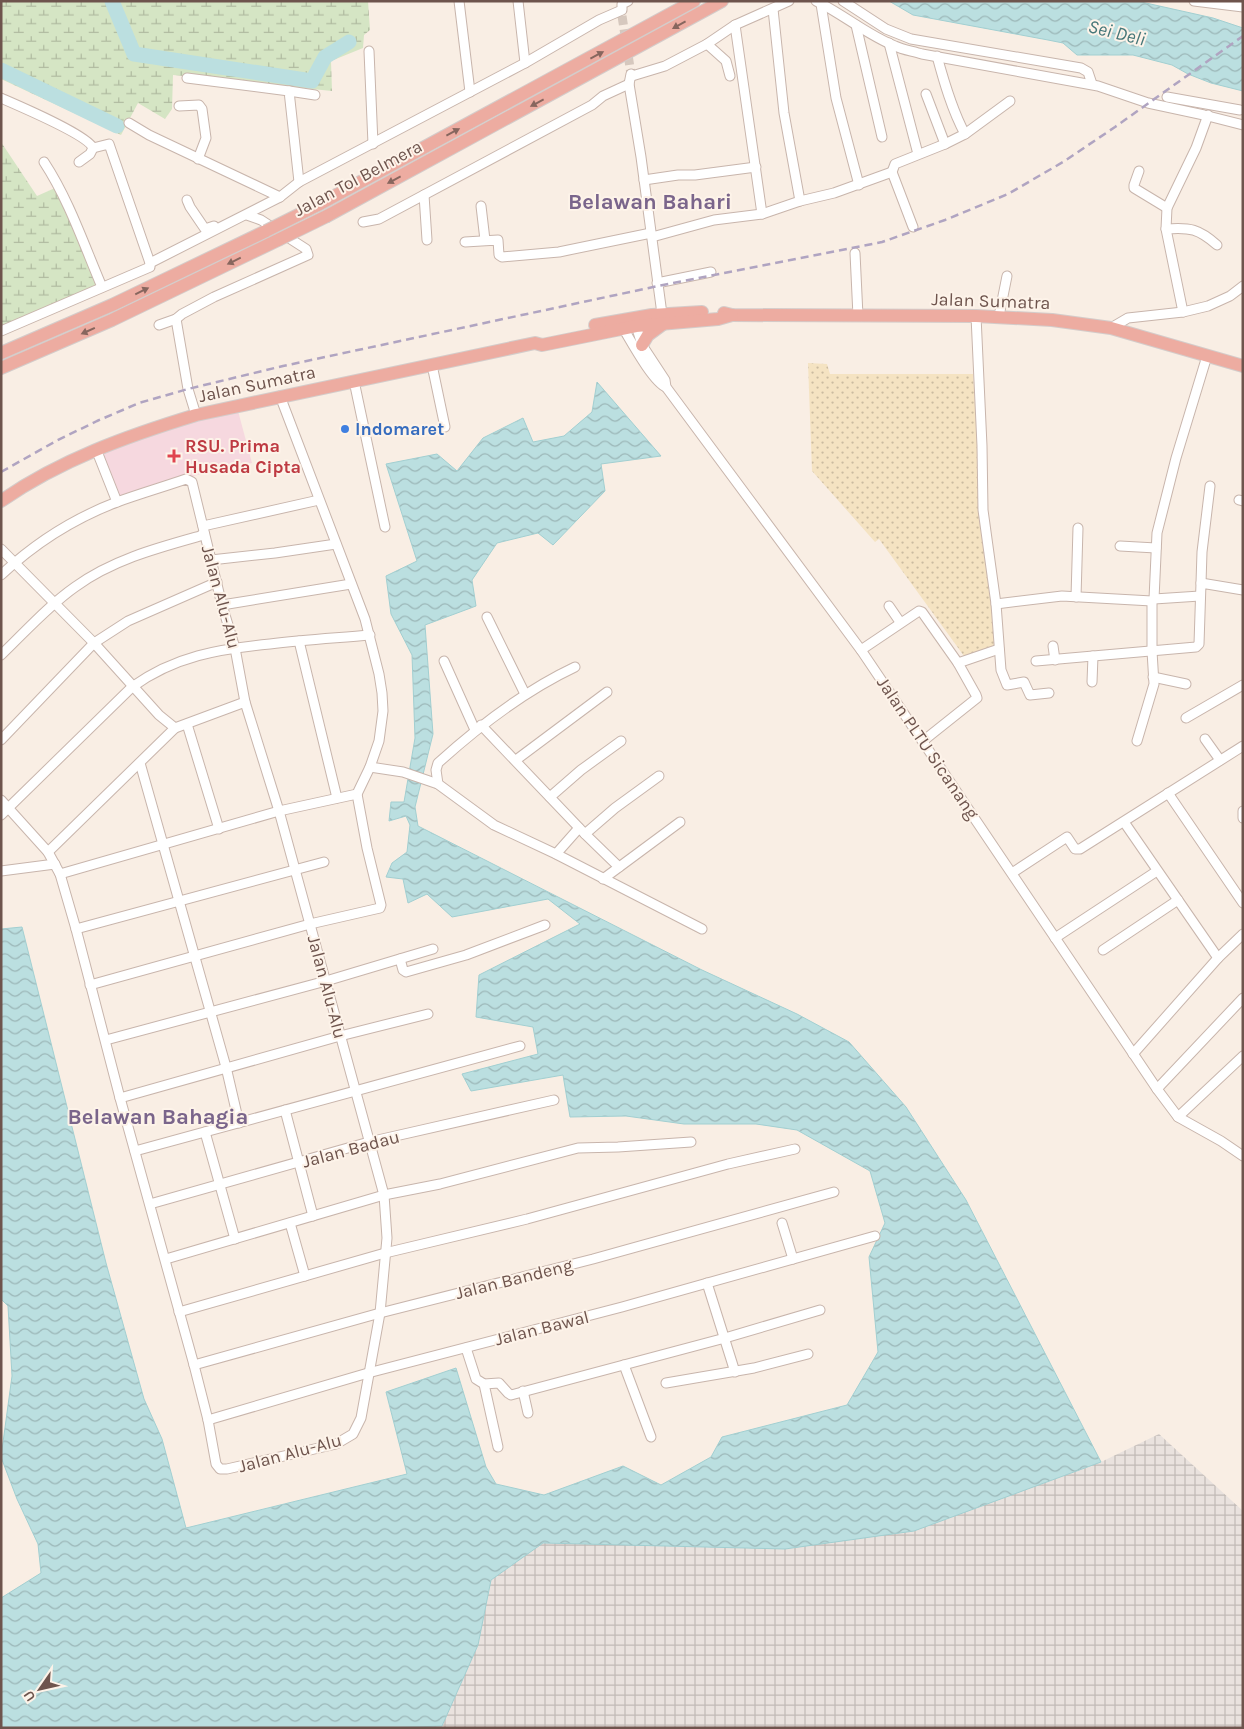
<svg xmlns="http://www.w3.org/2000/svg" width="1244" height="1729" font-family="Karla,sans-serif">
	<style>
		.industrial { fill: url(#industrial-grid) }
		.medical { fill: #f6d8df }
		.wetland { fill: url(#wetland-marsh) }
		.sand { fill: url(#sand-dots) }
		.water { fill: url(#water-waves); stroke: #a2cfd1 }
		.lines { fill: none; stroke-linecap: round; stroke-linejoin: round }
		.river { stroke: #bbdfe0; stroke-width: 15 }
		.minor-tunnel { stroke: #d6c8be; stroke-width: 9; stroke-dasharray: 9 4.5; stroke-linecap: butt }
		.minor-casing { stroke: #c8b5ac; stroke-width: 11 }
		.highway-casing { stroke: #d4ccca; stroke-width: 14 }
		.minor { stroke: #fff; stroke-width: 9 }
		.highway { stroke: #edaca1; stroke-width: 12 }
		.rail { stroke: #b0a4c1; stroke-width: 2.5; stroke-dasharray: 8 5; stroke-linecap: butt }
		.highway-bridge-casing { stroke: #d4ccca; stroke-width: 14; stroke-linecap: butt }
		.highway-bridge { stroke: #edaca1; stroke-width: 12 }
		.oneway { fill: #87665e }
		.shop-dot { fill: #3f7fe0; stroke: #fdf3e9; stroke-width: 2 }
		.health-dot { fill: #e0444e; stroke: #fdf3e9; stroke-width: 2 }
		.labels { text-anchor: middle; stroke-width: 4; stroke-linejoin: round; paint-order: stroke }
		.street-label { font-size: 18px; fill: #6e544d; stroke: #fdf3e9 }
		.shop-label { font-size: 18px; font-weight: bold; fill: #366cbe; stroke: #fdf3e9; text-anchor: start }
		.health-label { font-size: 18px; font-weight: bold; fill: #be3a42; stroke: #fdf3e9; text-anchor: start }
		.water-label { font-size: 19px; font-style: italic; fill: #467779; stroke: #fdf3e9 }
		.district-label { font-size: 22px; font-weight: bold; fill: #7a658b; stroke: #fdf3e9 }
	</style>
	<defs>
		<pattern id="industrial-grid" width="8" height="8" patternUnits="userSpaceOnUse" patternTransform="scale(1.25)"><rect width="8" height="8" fill="#e9e2de"/><path d="M0 4h8M4 0v8" fill="none" stroke="#c1bab6"/></pattern>
		<pattern id="wetland-marsh" width="20" height="14" patternUnits="userSpaceOnUse" patternTransform="scale(1.25)"><rect width="20" height="14" fill="#d5e5c4"/><path d="M1 5h8M5 5V1M11 12h8M15 12V8" fill="none" stroke="#b1bca1"/></pattern>
		<pattern id="sand-dots" width="8" height="8" patternUnits="userSpaceOnUse" patternTransform="scale(1.25)"><rect width="8" height="8" fill="#f5e3c2"/><path d="M2 2h.1M6 6h.1" fill="none" stroke="#cbbba0" stroke-width="1.8" stroke-linecap="round"/></pattern>
		<pattern id="water-waves" width="16" height="10" patternUnits="userSpaceOnUse" patternTransform="scale(1.25)"><rect width="16" height="10" fill="#bbdfe0"/><path d="M0 5q4-4 8 0t8 0" fill="none" stroke="#9cb7b8"/></pattern>
	</defs>
	<rect width="100%" height="100%" fill="#f9eee4"/>
	<polygon class="industrial" points="1159,1434 1243,1511 1243,1728 370,1728 480,1570 561,1524 1048,1460 1101,1462"/>
	<polygon class="medical" points="238,411 252,463 193,476 117,502 96,449 195,418"/>
	<g class="wetland">
		<polygon points="1,1 368,1 370,30 364,35 363,48 331,61 332,91 173,75 172,109 165,119 138,103 121,135 1,79"/>
		<polygon points="1,142 37,196 55,188 72,215 98,288 1,327"/>
	</g>
	<polygon class="sand" points="808,363 827,364 830,374 973,374 984,539 998,644 964,656 879,539 875,542 812,471"/>
	<g class="water">
		<polygon points="889,1 1137,1 1213,18 1243,28 1243,91 1211,83 1188,74 1172,65 1133,55 1077,55 1063,43 1048,40 913,15"/>
		<polygon points="597,382 661,456 601,464 605,491 553,545 538,533 497,543 472,580 476,606 425,625 433,734 415,807 418,826 702,970 797,1014 849,1042 906,1107 966,1200 1101,1462 914,1531 785,1549 543,1543 491,1580 478,1645 442,1726 385,1728 1,1728 1,1598 41,1573 38,1544 17,1499 1,1457 12,1376 8,1306 1,1299 1,929 22,927 106,1263 144,1399 162,1439 186,1528 407,1474 386,1392 456,1368 486,1467 496,1484 544,1495 623,1466 661,1485 711,1457 722,1437 847,1405 878,1352 869,1257 885,1223 870,1171 797,1130 756,1124 684,1124 626,1116 570,1117 563,1075 471,1091 462,1074 538,1054 533,1027 476,1017 479,975 580,924 548,899 452,917 427,894 408,903 403,879 386,877 392,863 407,852 410,825 406,816 389,821 391,802 404,802 415,738 412,655 391,614 386,576 417,561 386,464 437,454 457,471 483,438 523,418 533,442 564,436 592,412"/>
	</g>
	<g class="lines">
		<g class="river">
			<polyline points="112,1 134,54 312,81 325,57 349,42"/>
			<polyline points="1,70 117,126"/>
		</g>
		<polyline class="minor-tunnel" points="622,16 631,74"/>
		<defs>
			<g id="minor">
				<polyline points="459,1 470,92"/>
				<polyline points="518,1 525,63"/>
				<path d="M816 1C843 14 867 35 895 46 903 50 913 51 922 54L1098 86 1148 103 1204 115 1243 125"/>
				<polyline points="843,1 886,29 911,39 1081,68 1088,72 1092,84"/>
				<polyline points="1194,1 1243,7"/>
				<polyline points="821,4 836,98 859,185"/>
				<polyline points="773,9 784,113 800,201"/>
				<polyline points="735,25 762,214"/>
				<polyline points="856,25 882,137"/>
				<polyline points="889,43 918,154"/>
				<polyline points="707,44 726,61 730,76"/>
				<polyline points="369,51 373,144"/>
				<path d="M937 56C944 82 952 110 965 134"/>
				<polyline points="631,74 629,84 641,157 662,314"/>
				<polyline points="632,76 665,66 707,44 735,25 789,1"/>
				<polyline points="187,78 289,91 299,182"/>
				<polyline points="289,91 315,95"/>
				<polyline points="926,94 945,144"/>
				<polyline points="1167,97 1240,110"/>
				<path d="M1 98C17 105 88 135 93 148L90 154 79 162"/>
				<polyline points="179,106 199,105 202,109 206,138 198,159"/>
				<polyline points="129,123 149,135 280,197"/>
				<path d="M44 162C69 200 84 245 102 287"/>
				<polyline points="1139,171 1134,185 1134,188 1167,208"/>
				<polyline points="892,172 895,164 945,144 965,134 1010,101"/>
				<polyline points="644,180 678,175 695,175 756,167"/>
				<polyline points="424,195 427,240"/>
				<polyline points="187,200 190,207 205,229 214,226"/>
				<polyline points="481,206 485,240"/>
				<polyline points="363,222 379,219 592,105 603,96 629,84"/>
				<path d="M1166 229C1190 227 1199 229 1217 245"/>
				<polyline points="652,237 714,220 762,214 800,201 834,193 892,172 913,227"/>
				<polyline points="465,242 498,240 499,255 502,257 559,252 651,233"/>
				<polyline points="855,253 858,316"/>
				<polyline points="150,263 280,197 299,182 525,63 599,20 622,10 622,4 628,1"/>
				<polyline points="657,283 711,272"/>
				<polyline points="1183,312 1166,229 1167,208 1196,148 1208,115"/>
				<polyline points="976,316 982,446 983,510 996,604 1001,670 1007,685 1024,682 1030,695 1049,693"/>
				<polyline points="999,316 1007,276"/>
				<polyline points="176,319 188,389 196,415"/>
				<polyline points="635,322 642,345 665,380 666,387 861,650 1157,1089 1178,1117 1221,1141 1243,1156"/>
				<polyline points="159,325 176,319 182,314 214,297 308,255 306,249 261,220 247,215"/>
				<path d="M622 325 623 328C631 341 653 382 666 387"/>
				<polyline points="1111,328 1128,318 1183,312 1208,306 1230,296 1243,286"/>
				<polyline points="1,331 150,267 150,263 109,144 93,148"/>
				<polyline points="432,365 445,427"/>
				<polyline points="354,381 385,527"/>
				<polyline points="96,449 117,502"/>
				<polyline points="1239,500 1243,501"/>
				<polyline points="203,526 319,500"/>
				<polyline points="1120,546 1156,548"/>
				<polyline points="1,549 94,643 159,715 175,728"/>
				<polyline points="211,560 275,553 336,544"/>
				<path d="M1 575C34 544 75 518 117 502 139 494 163 487 186 479L192 482 222 605 235 648 245 702 279 811 384 1195 387 1238 380 1313 361 1418 353 1434 336 1444 227 1469H220L216 1464 208 1420 194 1365 120 1098 76 929 60 874 48 852 1 800"/>
				<polyline points="1201,583 1202,552 1210,486"/>
				<polyline points="1076,597 1078,528"/>
				<polyline points="1154,599 1200,596"/>
				<polyline points="996,604 1062,596 1152,601"/>
				<polyline points="222,605 351,584"/>
				<polyline points="889,606 900,622"/>
				<polyline points="487,617 525,694"/>
				<polyline points="299,641 337,798"/>
				<polyline points="1053,646 1055,660"/>
				<polyline points="861,650 919,611 922,612 958,663 976,695 977,698 923,741"/>
				<path d="M1 655C25 632 48 606 75 587 112 560 157 548 200 536L204 533"/>
				<polyline points="444,661 475,730"/>
				<polyline points="1036,661 1196,647 1199,644 1201,583 1243,590"/>
				<polyline points="958,663 999,649"/>
				<polyline points="1153,677 1186,684"/>
				<polyline points="1092,682 1093,656"/>
				<polyline points="1186,718 1243,685"/>
				<polyline points="187,724 219,829"/>
				<polyline points="481,725 585,834 619,867"/>
				<polyline points="1205,739 1220,760"/>
				<polyline points="1,740 94,643 128,621 217,582"/>
				<polyline points="1137,741 1154,684 1152,651 1152,601 1154,599 1157,533 1176,458 1207,356"/>
				<polyline points="516,760 607,692"/>
				<polyline points="140,763 226,1067 239,1123"/>
				<polyline points="370,767 403,772 438,784 494,825 556,854 702,929"/>
				<path d="M438 784 436 770 438 763C480 725 524 691 575 667"/>
				<polyline points="1168,793 1243,903"/>
				<polyline points="550,797 581,770 621,741"/>
				<polyline points="1243,811 1243,818"/>
				<path d="M1 815 132 687C175 656 219 649 270 644 304 640 337 638 370 635"/>
				<polyline points="1124,822 1218,958"/>
				<polyline points="585,834 615,808 659,776"/>
				<polyline points="48,852 175,728 245,702"/>
				<polyline points="556,854 579,828"/>
				<polyline points="1,871 55,864"/>
				<polyline points="1012,873 1067,837 1075,849 1080,849 1243,746"/>
				<polyline points="60,874 279,811 357,794 370,767 379,741 383,711 382,693 379,674 365,619 280,396"/>
				<polyline points="603,879 680,822"/>
				<polyline points="76,929 324,862"/>
				<polyline points="1055,938 1157,871"/>
				<polyline points="1103,950 1178,900"/>
				<polyline points="400,959 403,970 406,972 466,955 545,925"/>
				<polyline points="90,985 310,924 380,908 381,905 367,848 357,794"/>
				<polyline points="106,1040 326,981 433,949"/>
				<polyline points="1133,1054 1218,958 1243,934"/>
				<polyline points="1157,1089 1243,998"/>
				<polyline points="120,1098 340,1036 428,1014"/>
				<polyline points="285,1110 313,1216"/>
				<polyline points="1178,1117 1243,1056"/>
				<polyline points="205,1132 235,1239"/>
				<polyline points="135,1151 520,1046"/>
				<polyline points="150,1204 369,1142 554,1100"/>
				<polyline points="290,1223 305,1276"/>
				<polyline points="782,1223 793,1259"/>
				<polyline points="166,1259 384,1195 440,1184 578,1148 618,1147 691,1142"/>
				<polyline points="707,1283 735,1372"/>
				<polyline points="179,1312 385,1253 527,1219 728,1164 795,1149"/>
				<polyline points="466,1348 476,1379 484,1384 499,1383 508,1393 511,1395 725,1338 820,1310"/>
				<polyline points="194,1365 380,1313 593,1259 834,1192"/>
				<polyline points="624,1365 651,1437"/>
				<polyline points="666,1383 754,1368 808,1354"/>
				<polyline points="484,1384 498,1447"/>
				<polyline points="523,1391 528,1413"/>
				<polyline points="208,1420 368,1373 622,1307 875,1236"/>
			</g>
			<g id="highway">
				<polyline points="318,205 694,1"/>
				<polyline points="327,216 722,1"/>
				<polyline points="724,313 732,315 976,316 1052,320 1111,328 1243,366"/>
				<polyline points="595,325 652,315 702,312"/>
				<polyline points="642,345 648,335 663,324"/>
				<polyline points="1,353 112,305 266,231"/>
				<polyline points="1,368 112,320 278,240"/>
				<path d="M1 501C60 460 127 436 196 415L535 343 542 345 636 326 718 319 732 315"/>
			</g>
		</defs>
		<use href="#minor" class="minor-casing"/>
		<use href="#highway" class="highway-casing"/>
		<use href="#minor" class="minor"/>
		<use href="#highway" class="highway"/>
		<polyline class="rail" points="1,472 56,441 97,421 139,403 188,389 283,366 658,286 882,242 945,220 1008,194 1063,162 1115,127 1243,36"/>
		<defs>
			<g id="highway-bridge">
				<polyline points="266,231 318,205"/>
				<polyline points="278,240 327,216"/>
			</g>
		</defs>
		<use href="#highway-bridge" class="highway-bridge-casing"/>
		<use href="#highway-bridge" class="highway-bridge"/>
	</g>
	<defs><path id="oneway-solid" d="M-6-.8H1V-3.2L6.5 0L1 3.2V.8H-6Z" transform="scale(1.25)"/></defs>
	<g class="oneway">
		<use href="#oneway-solid" transform="translate(679 25) rotate(151)"/>
		<use href="#oneway-solid" transform="translate(597 55) rotate(-28)"/>
		<use href="#oneway-solid" transform="translate(537 103) rotate(152)"/>
		<use href="#oneway-solid" transform="translate(453 132) rotate(-28)"/>
		<use href="#oneway-solid" transform="translate(394 180) rotate(152)"/>
		<use href="#oneway-solid" transform="translate(234 261) rotate(154)"/>
		<use href="#oneway-solid" transform="translate(142 291) rotate(-26)"/>
		<use href="#oneway-solid" transform="translate(88 331) rotate(156)"/>
	</g>
	<circle class="shop-dot" cx="345" cy="429" r="5"/>
	<path class="health-dot" d="M171.5 448.5h5v5h5v5h-5v5h-5v-5h-5v-5h5z"/>
	<g class="labels">
		<g class="street-label">
			<text transform="translate(358 178) rotate(-28)" y="6">Jalan Tol Belmera</text>
			<text transform="translate(991 301) rotate(2)" y="6">Jalan Sumatra</text>
			<text transform="translate(257 384) rotate(-12)" y="6">Jalan Sumatra</text>
			<text transform="translate(221 597) rotate(75)" y="6">Jalan Alu-Alu</text>
			<text transform="translate(928 748) rotate(56)" y="6">Jalan PLTU Sicanang</text>
			<text transform="translate(327 987) rotate(75)" y="6">Jalan Alu-Alu</text>
			<text transform="translate(351 1149) rotate(-15)" y="6">Jalan Badau</text>
			<text transform="translate(514 1279) rotate(-14)" y="6">Jalan Bandeng</text>
			<text transform="translate(542 1328) rotate(-14)" y="6">Jalan Bawal</text>
			<text transform="translate(290 1453) rotate(-15)" y="6">Jalan Alu-Alu</text>
		</g>
		<g class="shop-label">
			<text x="355" y="435">Indomaret</text>
		</g>
		<g class="health-label">
			<text x="185" y="452">RSU. Prima<tspan x="185" dy="21">Husada Cipta</tspan></text>
		</g>
		<g class="water-label">
			<text transform="translate(1117 32) rotate(14)" y="7">Sei Deli</text>
		</g>
		<g class="district-label">
			<text x="650" y="209">Belawan Bahari</text>
			<text x="158" y="1124">Belawan Bahagia</text>
		</g>
	</g>
	<rect width="1244" height="1729" fill="none" stroke="#6e544d" stroke-width="5"/>
	<g transform="translate(40 1689) rotate(236)" stroke="#fdf3e9" stroke-width="4" paint-order="stroke">
	<path d="M0-4L9 19L0 12L-9 19Z" fill="#6e544d"/>
	<text y="-8" font-size="14" font-weight="bold" text-anchor="middle" fill="#6e544d">U</text>
	</g>
</svg>
